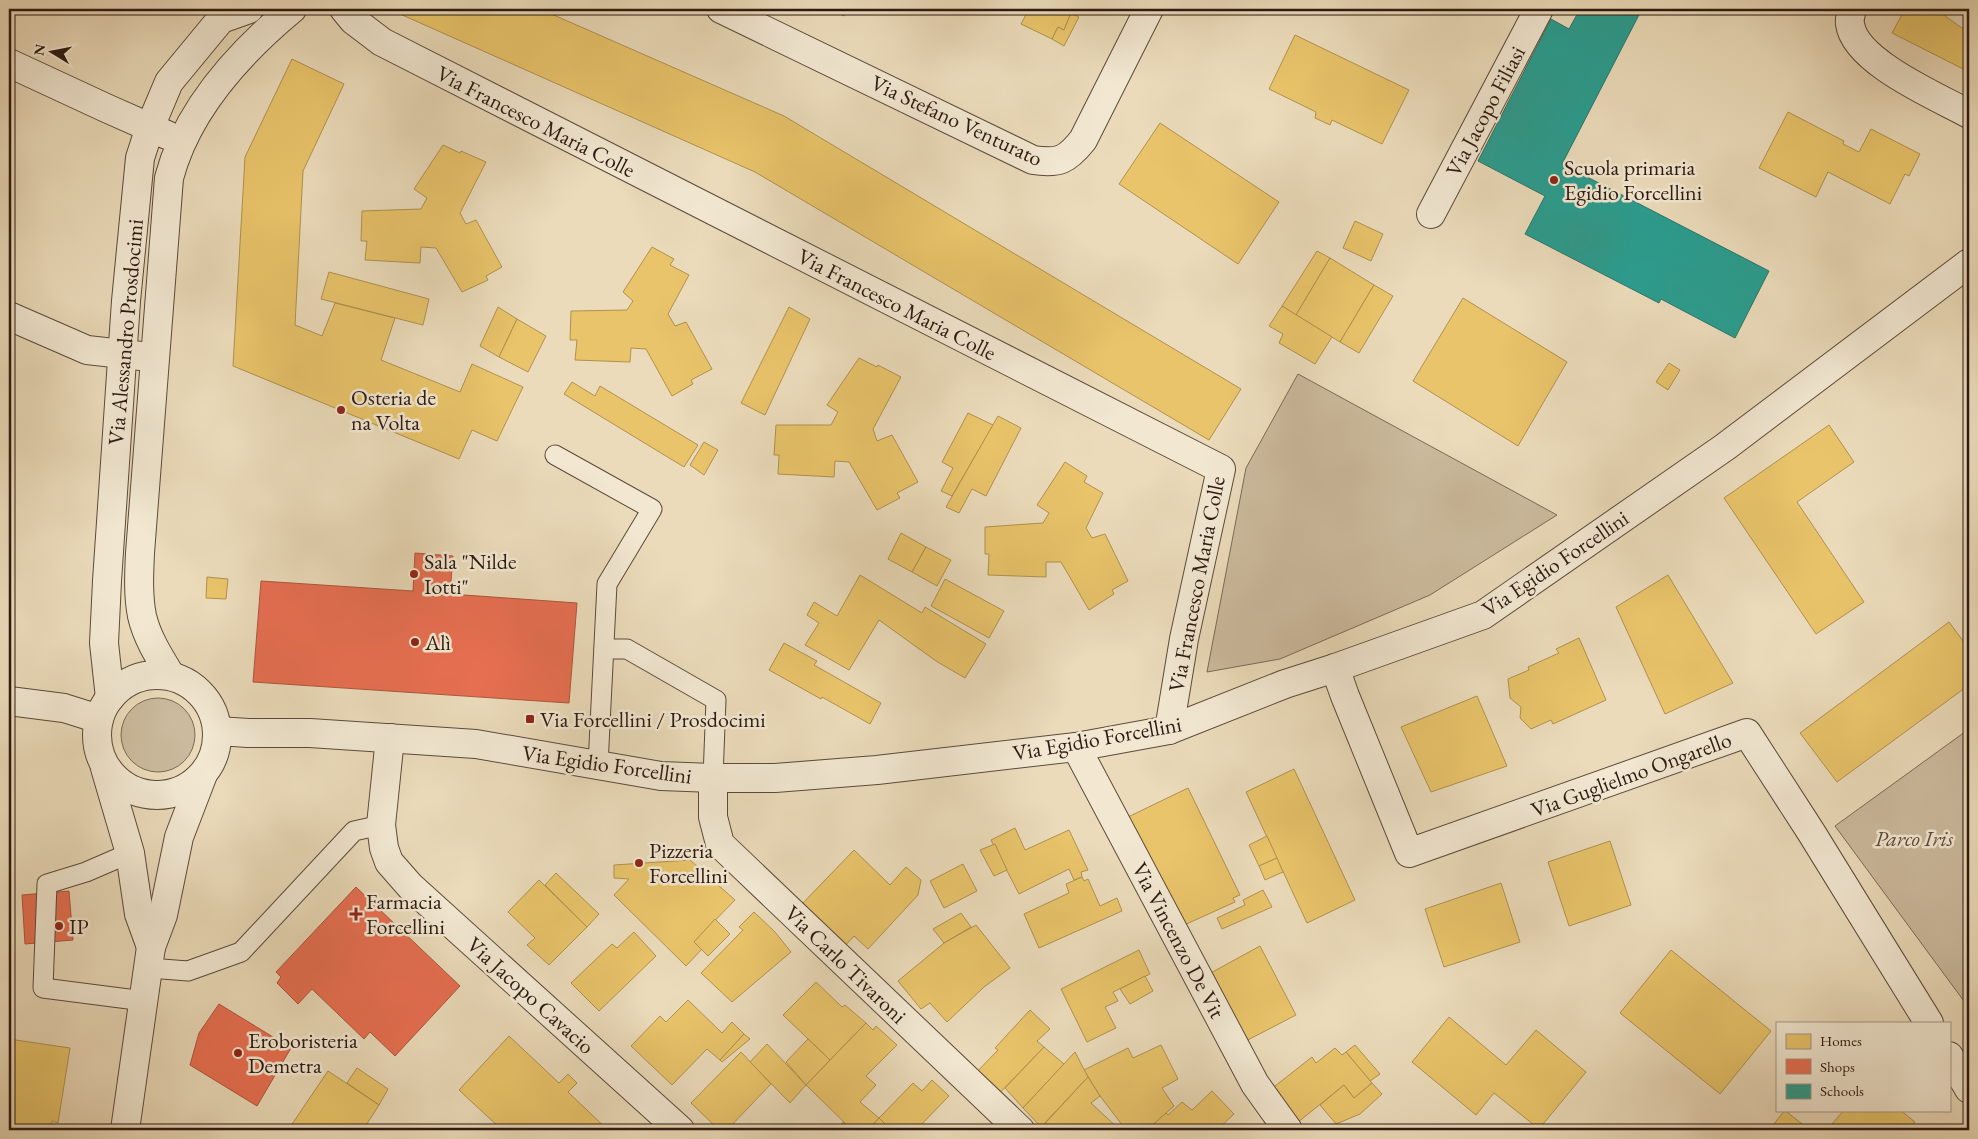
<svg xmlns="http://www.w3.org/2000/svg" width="1978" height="1139" font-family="'EB Garamond',serif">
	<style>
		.green { fill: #cbba9d; stroke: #7c6a58 }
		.homes { fill: #e9c46a; stroke: #b09150 }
		.shops { fill: #e76f51; stroke: #af553e }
		.schools { fill: #2a9d8f; stroke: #2b756a }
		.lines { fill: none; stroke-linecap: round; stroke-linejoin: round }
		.service-casing { stroke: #5c4a3c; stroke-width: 21 }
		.minor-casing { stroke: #5c4a3c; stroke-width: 30 }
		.tertiary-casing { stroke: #5c4a3c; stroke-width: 30 }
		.service { stroke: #f2e8d2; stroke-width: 19 }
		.minor { stroke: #f2e8d2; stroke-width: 28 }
		.tertiary { stroke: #f2e8d2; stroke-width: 28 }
		.poi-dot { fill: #8f2418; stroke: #f2e8d2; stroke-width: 2 }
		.labels { text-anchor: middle; stroke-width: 5; stroke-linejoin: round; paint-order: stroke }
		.street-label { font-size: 22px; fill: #2c1912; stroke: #f2e8d2 }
		.poi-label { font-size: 22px; fill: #2c1912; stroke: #f2e8d2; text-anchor: start }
		.park-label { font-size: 22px; font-style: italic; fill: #5c493c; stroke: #f2e8d2 }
	</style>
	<rect width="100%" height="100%" fill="#ebdbba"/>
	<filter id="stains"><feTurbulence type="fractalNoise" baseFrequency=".004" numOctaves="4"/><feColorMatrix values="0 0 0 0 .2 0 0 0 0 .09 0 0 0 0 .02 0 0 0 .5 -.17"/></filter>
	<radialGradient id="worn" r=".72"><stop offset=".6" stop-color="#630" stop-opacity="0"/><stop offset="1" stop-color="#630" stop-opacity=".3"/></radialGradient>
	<g class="green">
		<polygon points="1298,374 1557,515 1430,595 1280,659 1207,672 1246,468"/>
		<circle cx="158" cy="735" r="37"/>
		<polygon points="1969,729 1969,1008 1835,826"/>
	</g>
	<g class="homes">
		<polygon points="402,9 540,9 784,116 1241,389 1209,440 755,172 400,14"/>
		<polygon points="830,9 848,9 844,16"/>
		<polygon points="1029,9 1062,9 1071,13 1064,30 1058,27 1052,39 1021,24"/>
		<polygon points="1905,9 1950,9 1945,16 1969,33 1969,72 1892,33"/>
		<polygon points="1071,13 1079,17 1064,46 1052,39 1058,27 1064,30"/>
		<polygon points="1295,35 1409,90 1382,144 1332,120 1330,125 1315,118 1316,112 1269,89"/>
		<polygon points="292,59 344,84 303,171 295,325 322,336 335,303 395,318 381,360 460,392 472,364 523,387 497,441 472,430 459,459 233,366 245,157"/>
		<polygon points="1788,112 1844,141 1843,144 1859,152 1871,129 1920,154 1909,176 1905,174 1890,204 1828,172 1816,197 1759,168"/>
		<polygon points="1160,123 1279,202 1238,264 1119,184"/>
		<polygon points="443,145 460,153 461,151 486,162 460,213 466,224 476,220 502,267 486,276 488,280 462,292 436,248 421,247 420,263 365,260 367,241 361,241 362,211 421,209 427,198 414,189"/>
		<polygon points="1355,221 1383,234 1371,261 1343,248"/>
		<polygon points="652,247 674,259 670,265 689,275 668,314 675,326 686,322 712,369 691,380 693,384 672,396 646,349 631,348 630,362 575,360 577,340 570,340 571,311 627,310 633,301 623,292"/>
		<polygon points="1317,251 1330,258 1296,315 1282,306"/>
		<polygon points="1330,258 1374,285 1340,342 1296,315"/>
		<polygon points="329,272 429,299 423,325 321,299"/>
		<polygon points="1374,285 1393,296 1359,353 1340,342"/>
		<polygon points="1463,298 1567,362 1518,446 1413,381"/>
		<polygon points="1282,306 1332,337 1315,364 1279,343 1283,334 1269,326"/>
		<polygon points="498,307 517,319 499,357 480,346"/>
		<polygon points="789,307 810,319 765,415 741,403"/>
		<polygon points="517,319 546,336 528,372 499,357"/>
		<polygon points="859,358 877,367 878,365 901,377 873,429 877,441 892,435 918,482 897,493 900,498 877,510 849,462 835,461 834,477 778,474 779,455 774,455 776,425 831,425 838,412 827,405"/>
		<polygon points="1669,363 1680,370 1668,390 1656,382"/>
		<polygon points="572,382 595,396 600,386 698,445 684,467 564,394"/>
		<polygon points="968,413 993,425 952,496 941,491 953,468 942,462"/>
		<polygon points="998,416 1021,428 986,496 972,489 959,513 946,507"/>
		<polygon points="1829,425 1854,462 1797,502 1864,602 1816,634 1724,498"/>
		<polygon points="704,442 718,450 704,475 690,465"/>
		<polygon points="1065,462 1087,476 1084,482 1103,493 1086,528 1092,538 1105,534 1128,581 1112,590 1114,594 1089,610 1061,562 1046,562 1046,577 988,575 989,554 985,554 985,527 1043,523 1049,513 1037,505"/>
		<polygon points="901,533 926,547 912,572 888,559"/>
		<polygon points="926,547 951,560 937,586 912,572"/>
		<polygon points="860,575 922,613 925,607 986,644 965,678 936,661 879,620 849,670 805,645 819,623 807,615 814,602 837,616"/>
		<polygon points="1668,575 1733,683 1665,714 1616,607"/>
		<polygon points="207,577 228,579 226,599 206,598"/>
		<polygon points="945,579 1004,611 989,638 931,606"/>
		<polygon points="1949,622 1969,649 1969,685 1837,782 1800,733"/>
		<polygon points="1579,638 1606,700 1553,724 1551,720 1531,729 1520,718 1521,707 1510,698 1508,679 1529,670 1528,667 1559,653 1556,649"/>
		<polygon points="784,643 817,661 814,665 881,703 870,724 822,697 821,699 769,670"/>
		<polygon points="1477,696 1507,766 1431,792 1401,727"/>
		<polygon points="1294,769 1355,900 1307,923 1246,792"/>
		<polygon points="1188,788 1240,895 1233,898 1235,902 1182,926 1128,817"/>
		<polygon points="1015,828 1025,850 1069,830 1088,870 1081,872 1082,877 1074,880 1069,869 1019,894 991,840"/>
		<polygon points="1267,836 1277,858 1259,866 1249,845"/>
		<polygon points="1610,841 1631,905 1569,926 1548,862"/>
		<polygon points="995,844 1007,870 994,876 980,850"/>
		<polygon points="854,850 890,885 906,867 921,880 918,895 868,949 854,936 844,947 801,905"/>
		<polygon points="1277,858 1283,872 1265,880 1259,866"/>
		<polygon points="690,860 735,900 694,942 702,949 686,966 614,895 629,879 614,878 614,865"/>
		<polygon points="963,864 977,891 944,908 930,881"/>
		<polygon points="556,873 599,914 587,927 545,885"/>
		<polygon points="1082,877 1084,881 1088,879 1100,906 1117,898 1122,911 1039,948 1024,914 1069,893 1066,884"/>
		<polygon points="539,880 587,927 549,965 527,945 535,938 508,912"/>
		<polygon points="1501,883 1520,942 1444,967 1425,909"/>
		<polygon points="1263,890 1272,907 1222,929 1217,918 1245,905 1243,900"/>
		<polygon points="754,912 775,932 791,952 732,1002 701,973 743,930 739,927"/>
		<polygon points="961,913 971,927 944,943 933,929"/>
		<polygon points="715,919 730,934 708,956 694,942"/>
		<polygon points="976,925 1010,968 984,987 947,1022 930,1003 921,1009 898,981 944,943"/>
		<polygon points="634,932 656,956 599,1011 571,983 612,944 617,948"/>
		<polygon points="1260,946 1296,1015 1242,1043 1207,975"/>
		<polygon points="1139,950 1150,974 1113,992 1118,1001 1105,1007 1116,1028 1087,1042 1061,989"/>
		<polygon points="1671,950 1771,1031 1720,1094 1620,1013"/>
		<polygon points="1145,976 1153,991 1130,1004 1120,989"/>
		<polygon points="816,982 842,1007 845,1005 866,1023 830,1060 783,1015"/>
		<polygon points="688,1000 722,1033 732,1022 744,1034 720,1060 707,1049 672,1085 631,1046 660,1016 666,1022"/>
		<polygon points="1030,1010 1050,1029 1037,1041 1044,1047 994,1099 971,1078 998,1050 995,1048"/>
		<polygon points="1449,1017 1506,1065 1536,1030 1586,1072 1539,1129 1494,1093 1476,1115 1412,1062"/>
		<polygon points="866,1023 873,1030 876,1026 897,1045 866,1076 876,1085 860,1102 879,1118 868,1130 852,1130 806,1085"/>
		<polygon points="744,1034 750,1039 722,1062 720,1060"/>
		<polygon points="509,1036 559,1083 568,1074 577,1083 568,1092 608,1130 502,1130 459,1090"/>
		<polygon points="9,1039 70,1048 58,1123 52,1121 51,1130 9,1130"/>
		<polygon points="808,1039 830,1060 806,1085 786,1062"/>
		<polygon points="767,1044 806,1085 790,1103 750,1062"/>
		<polygon points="1161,1045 1178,1079 1162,1088 1174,1106 1147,1130 1126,1130 1100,1096 1084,1070 1128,1048 1133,1058"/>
		<polygon points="1355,1045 1380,1074 1370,1081 1346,1052"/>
		<polygon points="1044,1047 1064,1064 1023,1108 1005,1088"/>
		<polygon points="1335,1048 1342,1055 1346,1052 1372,1083 1354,1098 1344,1085 1297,1123 1270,1090 1312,1057 1316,1063"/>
		<polygon points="741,1052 771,1084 727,1130 719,1130 691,1103"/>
		<polygon points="1075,1052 1088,1077 1041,1127 1023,1108"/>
		<polygon points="357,1068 388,1089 379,1105 347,1083"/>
		<polygon points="328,1071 379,1105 363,1130 288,1130"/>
		<polygon points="1088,1077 1100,1096 1091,1103 1120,1130 1039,1130"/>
		<polygon points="932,1080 949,1096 916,1130 891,1130 879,1118 913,1083 922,1091"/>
		<polygon points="1372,1083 1382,1094 1360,1114 1336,1124 1320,1105 1344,1085 1354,1098"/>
		<polygon points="1212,1091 1234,1114 1217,1130 1147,1130 1166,1113 1168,1115 1182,1102 1192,1110"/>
		<polygon points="1785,1110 1792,1116 1810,1130 1769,1130"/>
		<polygon points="1844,1110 1900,1110 1915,1122 1908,1130 1827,1130"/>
		<polygon points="879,1118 891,1130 868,1130"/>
		<polygon points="843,1122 852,1130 835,1130"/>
	</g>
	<g class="shops">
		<polygon points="415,553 453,556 450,594 577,603 569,703 253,682 261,581 413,591"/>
		<polygon points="356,887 460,986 395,1056 370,1032 364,1039 312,989 298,1004 277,983 281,977 276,972"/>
		<polygon points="69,891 73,940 25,944 22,895"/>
		<polygon points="219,1004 291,1048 257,1106 190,1065 199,1033"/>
	</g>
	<polygon class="schools" points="1580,9 1642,9 1562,164 1769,271 1735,338 1661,299 1659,303 1525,234 1545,196 1478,161 1551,19 1569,29"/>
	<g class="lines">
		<defs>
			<g id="service">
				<polyline points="555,455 652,509 607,584 598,765"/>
				<polyline points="604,649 627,649 716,700 713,778"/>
				<polyline points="130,853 86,872 47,884 43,988 144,1001"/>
				<polyline points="149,968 188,971 241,952 354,831 381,825"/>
			</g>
			<g id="minor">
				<polyline points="344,9 353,20 382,42 1221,469 1184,639 1169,730"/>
				<path d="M721 9 1033 160C1059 164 1067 160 1083 140L1149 9"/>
				<path d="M1852 9C1851 13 1849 20 1850 24 1855 62 1938 97 1969 114"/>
				<polyline points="9,63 106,108 167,135"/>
				<polyline points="1431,214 1539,9"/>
				<polyline points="9,316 87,350 141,356"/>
				<polyline points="1335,668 1345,696 1409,853 1747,733 1811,832 1929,1023"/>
				<path d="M171 676C160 658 147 638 142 616 138 596 139 574 140 553L169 178C187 109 239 53 292 9"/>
				<polyline points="110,698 104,643 107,581 126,301 140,158 150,127 169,82 221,19 249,9"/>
				<polyline points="9,701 64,708 99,719"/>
				<polyline points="390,738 381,825 384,848 389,862 410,886 680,1130"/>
				<polyline points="1076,747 1255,1084 1288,1130"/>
				<polyline points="713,778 713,817 720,844 1020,1130"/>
				<polyline points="1949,1056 1969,1089"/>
			</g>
			<g id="tertiary">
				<circle cx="157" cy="735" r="60"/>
				<polyline points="218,731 248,733 310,733 476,744 661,776 713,778 775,778 877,770 1076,747 1169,730 1285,684 1335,668 1483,615 1725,447 1969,263"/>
				<polyline points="105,768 130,853 139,914 151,947"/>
				<polyline points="125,1130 151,947 163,915 179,837 202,777"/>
			</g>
		</defs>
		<use href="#service" class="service-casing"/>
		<use href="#minor" class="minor-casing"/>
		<use href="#tertiary" class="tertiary-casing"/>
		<use href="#service" class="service"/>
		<use href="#minor" class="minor"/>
		<use href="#tertiary" class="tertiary"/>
	</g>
	<g class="poi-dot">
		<circle cx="1554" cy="180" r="5"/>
		<circle cx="341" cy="410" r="5"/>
		<circle cx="414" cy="574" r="5"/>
		<circle cx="415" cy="642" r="5"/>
		<rect x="525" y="714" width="10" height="10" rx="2.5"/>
		<circle cx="639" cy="863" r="5"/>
		<path d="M353.5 906.5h5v5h5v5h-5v5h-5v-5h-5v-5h5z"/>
		<circle cx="59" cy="926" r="5"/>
		<circle cx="238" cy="1053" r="5"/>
	</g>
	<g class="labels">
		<g class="street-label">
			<text transform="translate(1485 111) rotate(-62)" y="8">Via Jacopo Filiasi</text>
			<text transform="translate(957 120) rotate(25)" y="8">Via Stefano Venturato</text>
			<text transform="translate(536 121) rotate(27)" y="8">Via Francesco Maria Colle</text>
			<text transform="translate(897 304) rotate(27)" y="8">Via Francesco Maria Colle</text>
			<text transform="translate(125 332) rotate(-85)" y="8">Via Alessandro Prosdocimi</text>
			<text transform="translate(1555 563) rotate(-34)" y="8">Via Egidio Forcellini</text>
			<text transform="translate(1196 584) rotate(-79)" y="8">Via Francesco Maria Colle</text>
			<text transform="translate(1097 738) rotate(-10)" y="8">Via Egidio Forcellini</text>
			<text transform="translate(607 764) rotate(8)" y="8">Via Egidio Forcellini</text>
			<text transform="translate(1631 774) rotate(-20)" y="8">Via Guglielmo Ongarello</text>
			<text transform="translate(1179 940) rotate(62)" y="8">Via Vincenzo De Vit</text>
			<text transform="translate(846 964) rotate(44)" y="8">Via Carlo Tivaroni</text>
			<text transform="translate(531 995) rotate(42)" y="8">Via Jacopo Cavacio</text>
		</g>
		<g class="poi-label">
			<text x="1564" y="175">Scuola primaria<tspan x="1564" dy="25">Egidio Forcellini</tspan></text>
			<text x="351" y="405">Osteria de<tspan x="351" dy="25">na Volta</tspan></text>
			<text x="424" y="569">Sala "Nilde<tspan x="424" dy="25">Iotti"</tspan></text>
			<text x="425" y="650">Alì</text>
			<text x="540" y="727">Via Forcellini / Prosdocimi</text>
			<text x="649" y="858">Pizzeria<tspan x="649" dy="25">Forcellini</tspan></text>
			<text x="366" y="909">Farmacia<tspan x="366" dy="25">Forcellini</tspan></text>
			<text x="69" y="934">IP</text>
			<text x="248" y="1048">Eroboristeria<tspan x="248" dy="25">Demetra</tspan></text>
		</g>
		<g class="park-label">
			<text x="1914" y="846">Parco Iris</text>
		</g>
	</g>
	<rect width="1978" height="1139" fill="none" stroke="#ebdbba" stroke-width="30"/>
	<rect x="10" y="10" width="1958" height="1119" fill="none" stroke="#2c1912" stroke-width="2.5"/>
	<rect x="15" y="15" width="1948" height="1109" fill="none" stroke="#2c1912"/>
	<rect x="1776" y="1022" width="175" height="90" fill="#f2e8d2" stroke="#a39585"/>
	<rect x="1786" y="1034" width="25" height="15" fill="#e9c46a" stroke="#a39585"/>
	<text x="1820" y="1046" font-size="15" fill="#2c1912">Homes</text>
	<rect x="1786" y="1059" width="25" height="15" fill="#e76f51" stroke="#a39585"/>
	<text x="1820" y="1072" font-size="15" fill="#2c1912">Shops</text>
	<rect x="1786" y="1084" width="25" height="15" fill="#2a9d8f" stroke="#a39585"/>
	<text x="1820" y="1096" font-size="15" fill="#2c1912">Schools</text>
	<g transform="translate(52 52) rotate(280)" stroke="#f2e8d2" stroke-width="4" paint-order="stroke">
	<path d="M0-4L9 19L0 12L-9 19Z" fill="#2c1912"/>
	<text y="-8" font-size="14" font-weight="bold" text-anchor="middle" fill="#2c1912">N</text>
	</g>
	<rect width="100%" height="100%" filter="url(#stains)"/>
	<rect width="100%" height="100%" fill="url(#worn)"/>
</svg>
